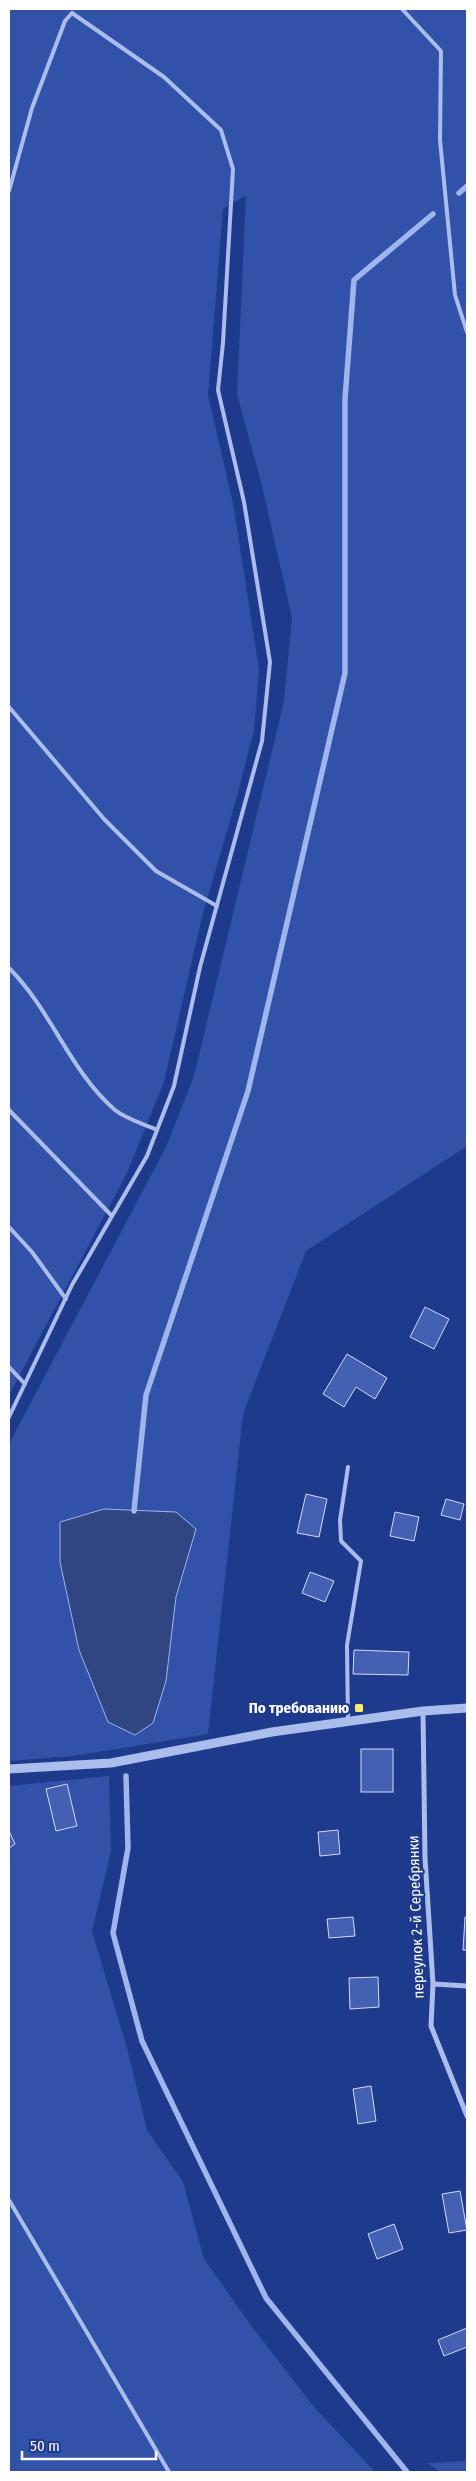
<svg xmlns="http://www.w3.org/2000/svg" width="476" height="2481" font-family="'Fira Sans Condensed',sans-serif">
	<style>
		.green { fill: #3252aa }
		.water { fill: #324583; stroke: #9fb5ee }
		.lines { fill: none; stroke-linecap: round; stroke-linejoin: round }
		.stream { stroke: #9fb5ee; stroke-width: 5.5 }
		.building { fill: #4360b2; stroke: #d1dbf9 }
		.service { stroke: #abbdec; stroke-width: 4 }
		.minor { stroke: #abbdec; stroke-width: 5 }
		.tertiary { stroke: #abbdec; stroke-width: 9 }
		.poi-dot { fill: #fbec6b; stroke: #1e3a8c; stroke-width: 2 }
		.labels { text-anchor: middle; stroke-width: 4.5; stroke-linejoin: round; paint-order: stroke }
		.poi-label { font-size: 15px; font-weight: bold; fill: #fff; stroke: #1e3a8c; text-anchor: end }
		.street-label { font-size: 15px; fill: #fff; stroke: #1e3a8c }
	</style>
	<rect width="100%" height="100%" fill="#1e3a8c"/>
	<g class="green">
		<polygon points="9,9 467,9 467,1146 306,1251 243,1414 208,1734 73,1756 9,1761 9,1450 11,1440 166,1147 194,1076 284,701 292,618 262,486 237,394 246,195 223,209 208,395 233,503 259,669 254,730 236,800 203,913 164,1082 127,1173 9,1395"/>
		<polygon points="109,1776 111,1852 92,1931 127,2048 147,2130 183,2182 204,2259 252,2327 314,2407 375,2472 9,2472 9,1786"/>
		<polygon points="467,2461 467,2472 441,2472 427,2463"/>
	</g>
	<polygon class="water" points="104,1509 176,1512 196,1529 176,1597 166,1681 153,1723 135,1735 108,1722 79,1650 60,1562 60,1522"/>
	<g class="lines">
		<g class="stream">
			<polyline points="459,193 467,186"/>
			<polyline points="134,1511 146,1395 248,1091 345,673 345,399 354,280 433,214"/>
			<polyline points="126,1776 128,1848 113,1933 142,2041 266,2298 407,2472"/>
		</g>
	</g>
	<g class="building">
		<polygon points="425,1307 449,1319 434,1349 410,1337"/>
		<polygon points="347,1354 387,1378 375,1399 356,1387 344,1407 323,1394"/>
		<polygon points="306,1494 327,1499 319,1537 297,1533"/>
		<polygon points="446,1499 464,1504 460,1520 441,1515"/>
		<polygon points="395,1512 419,1517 414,1541 390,1536"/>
		<polygon points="310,1572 334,1581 325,1602 302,1593"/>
		<polygon points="354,1650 409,1652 408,1675 353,1674"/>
		<rect x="361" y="1749" width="32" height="43"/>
		<polygon points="67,1784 77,1826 56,1831 46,1789"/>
		<polygon points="338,1830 340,1854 320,1856 318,1832"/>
		<polygon points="9,1831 15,1844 9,1848"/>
		<polygon points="353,1917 355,1936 329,1938 327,1919"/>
		<polygon points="465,1917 467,1917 467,1950 463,1950"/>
		<polygon points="378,1977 379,2007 350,2009 349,1978"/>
		<polygon points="371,2086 376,2121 358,2124 353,2089"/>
		<polygon points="460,2191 467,2230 449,2233 442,2194"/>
		<polygon points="394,2224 403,2249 377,2259 368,2234"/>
		<polygon points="467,2328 467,2347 444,2356 438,2340"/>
	</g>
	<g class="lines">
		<g class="service">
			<polyline points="402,9 441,51 440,140 455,295 467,332"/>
			<polyline points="9,191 32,108 65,21 72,13 164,77 221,130 233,169 223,343 218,390 244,502 270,662 262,741 200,967 174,1086 147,1156 72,1285 9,1417"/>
			<polyline points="9,707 104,819 156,871 217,906"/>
			<path d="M9 968C52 1011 69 1070 115 1110 126 1119 144 1124 157 1130"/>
			<polyline points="9,1110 112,1216"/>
			<polyline points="9,1227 32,1252 66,1299"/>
			<polyline points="9,1367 25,1384"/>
			<polyline points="348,1722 347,1645 361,1561 341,1541 340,1520 348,1467"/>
			<polyline points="9,2200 169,2472"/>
		</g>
		<g class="minor">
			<polyline points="423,1711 425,1858 433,1984 431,2026 467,2116"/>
			<polyline points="433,1984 467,1986"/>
		</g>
		<polyline class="tertiary" points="9,1769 111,1763 272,1732 423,1711 467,1708"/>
	</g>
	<rect class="poi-dot" x="354" y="1703" width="10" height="10" rx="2.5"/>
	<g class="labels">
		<g class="poi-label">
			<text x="349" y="1713">По требованию</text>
		</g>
		<g class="street-label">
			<text transform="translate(416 1917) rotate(-92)" y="5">переулок 2-й Серебрянки</text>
		</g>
	</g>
	<rect width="476" height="2481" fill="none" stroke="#ffffff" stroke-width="20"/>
	<path d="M22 2451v8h134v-8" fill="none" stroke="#ffffff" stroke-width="2.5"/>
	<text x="30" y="2451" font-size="15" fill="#ffffff" stroke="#1e3a8c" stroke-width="4" paint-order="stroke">50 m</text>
</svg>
